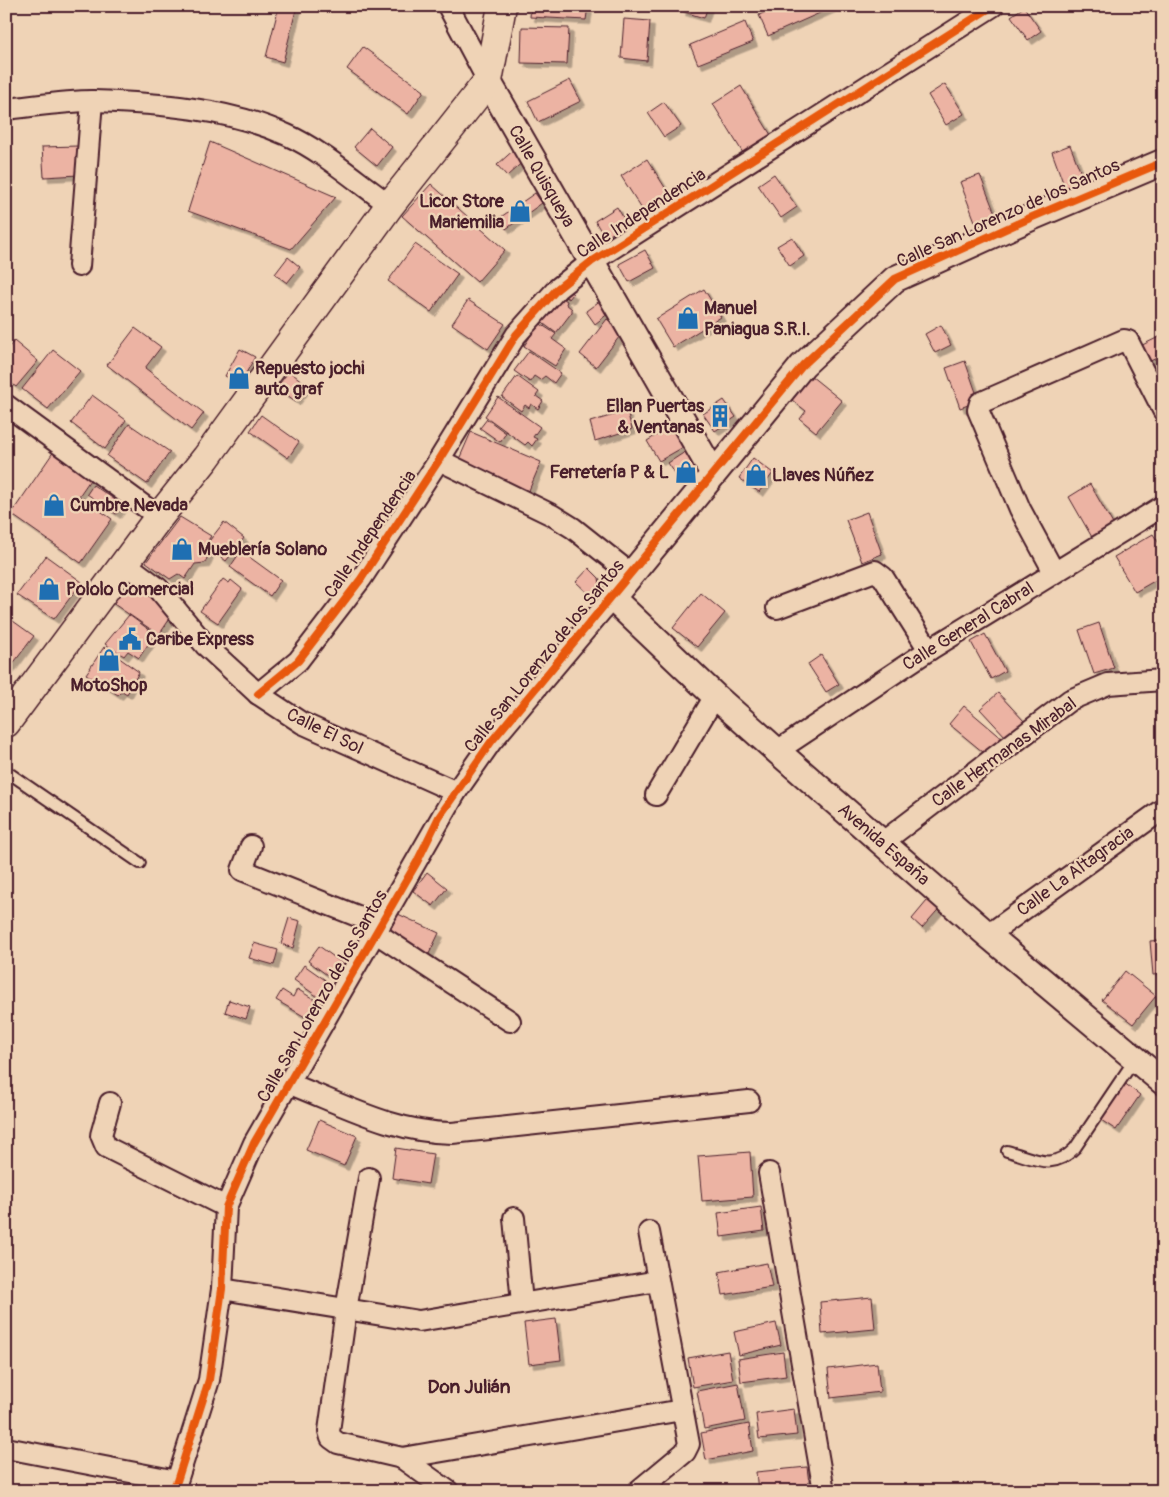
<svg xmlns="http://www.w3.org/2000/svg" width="1169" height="1497" font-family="Pangolin,sans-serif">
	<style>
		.building { fill: #ecb3a3; stroke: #4a1f2b; filter: url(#shadow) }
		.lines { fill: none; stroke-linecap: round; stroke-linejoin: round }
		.service-casing { stroke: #4a1f2b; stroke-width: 14 }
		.minor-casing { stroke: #4a1f2b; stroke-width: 24 }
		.tertiary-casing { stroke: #4a1f2b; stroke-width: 29 }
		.secondary-casing { stroke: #4a1f2b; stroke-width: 31 }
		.service { stroke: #efd3b6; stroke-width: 10 }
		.minor { stroke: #efd3b6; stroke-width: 20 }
		.tertiary { stroke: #efd3b6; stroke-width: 25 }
		.secondary { stroke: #efd3b6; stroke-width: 28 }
		.cycleway-casing { stroke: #efd3b6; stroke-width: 11 }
		.cycleway { stroke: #e8590c; stroke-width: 8 }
		.labels { text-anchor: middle; stroke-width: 4.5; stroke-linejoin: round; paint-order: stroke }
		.street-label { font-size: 18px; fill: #4a1f2b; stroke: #efd3b6 }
		.poi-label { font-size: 18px; font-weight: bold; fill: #4a1f2b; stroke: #efd3b6; text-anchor: start }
		.neighbourhood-label { font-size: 19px; font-weight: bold; fill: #4a1f2b; stroke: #efd3b6 }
	</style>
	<defs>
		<filter id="shadow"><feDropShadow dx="4.5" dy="4.5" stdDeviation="0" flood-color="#0004"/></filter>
	</defs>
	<rect width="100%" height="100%" fill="#efd3b6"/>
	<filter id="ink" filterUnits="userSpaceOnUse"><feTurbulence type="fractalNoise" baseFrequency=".02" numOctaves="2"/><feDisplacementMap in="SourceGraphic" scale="10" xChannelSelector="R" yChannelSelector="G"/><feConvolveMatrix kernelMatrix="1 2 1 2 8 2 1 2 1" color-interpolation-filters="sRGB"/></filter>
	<g filter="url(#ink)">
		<g class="building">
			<polygon points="279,6 297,6 283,62 266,57"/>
			<polygon points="531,6 588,6 586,20 530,17"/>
			<polygon points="683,6 708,6 704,18 681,11"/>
			<polygon points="779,6 830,6 831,8 768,36 759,15"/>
			<polygon points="1024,7 1041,31 1028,40 1011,16"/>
			<polygon points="624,19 650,21 647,61 621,58"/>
			<polygon points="745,22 753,42 698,64 690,45"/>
			<polygon points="522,27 569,28 567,64 521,63"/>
			<polygon points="363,47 424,91 408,114 347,69"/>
			<polygon points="570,80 581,101 538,122 528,101"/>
			<polygon points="945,84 964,114 946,125 928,95"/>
			<polygon points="741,86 774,140 746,158 713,104"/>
			<polygon points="664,102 681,126 664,137 648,113"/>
			<polygon points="370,128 392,147 377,166 354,147"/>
			<polygon points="210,142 336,197 291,249 188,211"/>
			<polygon points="1070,145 1084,181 1065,188 1052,152"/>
			<polygon points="78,146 79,175 44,177 42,147"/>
			<polygon points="517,147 527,158 507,176 497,165"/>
			<polygon points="647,159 671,197 645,214 621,176"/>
			<polygon points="774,174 797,207 781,218 758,185"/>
			<polygon points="980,175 996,216 976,224 960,182"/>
			<polygon points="431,184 505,250 477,282 402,216"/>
			<polygon points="535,193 542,203 506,229 498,219"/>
			<polygon points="617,207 627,224 605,238 595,221"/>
			<polygon points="792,237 804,256 790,266 777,246"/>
			<polygon points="415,244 458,274 431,312 388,281"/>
			<polygon points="645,250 655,268 629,282 619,264"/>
			<polygon points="288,257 300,267 287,283 275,274"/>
			<polygon points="565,288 573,294 569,299 566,297 564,299 567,301 566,304 572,309 572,312 556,333 540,321"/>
			<polygon points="704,289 721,317 673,347 656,319"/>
			<polygon points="605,297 614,309 595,324 586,311"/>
			<polygon points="468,300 505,324 488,349 452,324"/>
			<polygon points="607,319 623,332 596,367 580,354"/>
			<polygon points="539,323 556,334 552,339 566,349 555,366 524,346"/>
			<polygon points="941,325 951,345 935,353 925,334"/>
			<polygon points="135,328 161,347 145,368 204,413 191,430 107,365"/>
			<polygon points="1163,335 1163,355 1144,364 1136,348"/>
			<polygon points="14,341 38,361 16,387 6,379 6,351"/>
			<polygon points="240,349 255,357 240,384 225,376"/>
			<polygon points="53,350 80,371 48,409 22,389"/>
			<polygon points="529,351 561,373 554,383 545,376 540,380 534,376 530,382 514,371"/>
			<polygon points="965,361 979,401 960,408 946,368"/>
			<polygon points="289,371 307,385 295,401 277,387"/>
			<polygon points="517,376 539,392 536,396 543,401 538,409 531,404 529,408 525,405 521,411 502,397"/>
			<polygon points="811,376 842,401 816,432 800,419 806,411 792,400"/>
			<polygon points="92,395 126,420 105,449 71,423"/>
			<polygon points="498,397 540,427 533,437 537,439 532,446 528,442 525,445 485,416"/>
			<polygon points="724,400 736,417 715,431 703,414"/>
			<polygon points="627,411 632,429 595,441 590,422"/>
			<polygon points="261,415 299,442 288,458 250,431"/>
			<polygon points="487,419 506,433 500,442 480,428"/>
			<polygon points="129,424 170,452 147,484 107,456"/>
			<polygon points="675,424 687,445 659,461 647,441"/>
			<polygon points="471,432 541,462 527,495 457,464"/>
			<polygon points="688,450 700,467 697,477 684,486 668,463"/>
			<polygon points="54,451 92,477 79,496 112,519 81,563 11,514"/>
			<polygon points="753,458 773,473 759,492 739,478"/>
			<polygon points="1090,484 1114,526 1093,539 1069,497"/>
			<polygon points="93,485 123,505 116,514 87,494"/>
			<polygon points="867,512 882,554 862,562 846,520"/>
			<polygon points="180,517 211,536 204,546 210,551 205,563 195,564 185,579 178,574 170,579 146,562"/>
			<polygon points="224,522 244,538 226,561 206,545"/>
			<polygon points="1153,534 1163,550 1163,576 1135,592 1114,557"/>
			<polygon points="241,551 281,580 270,596 230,567"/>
			<polygon points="46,556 82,582 54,619 17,595"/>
			<polygon points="589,568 599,578 600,584 590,595 576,582"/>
			<polygon points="131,569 173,614 159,635 108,600"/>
			<polygon points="223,579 229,583 231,580 242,589 218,623 200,611"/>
			<polygon points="701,593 725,613 697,647 673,628"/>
			<polygon points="129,615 155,634 139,658 128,651 124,656 105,644"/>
			<polygon points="6,616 34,636 6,673"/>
			<polygon points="1099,623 1114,668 1094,674 1079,630"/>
			<polygon points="985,634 1005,671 991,679 971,642"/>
			<polygon points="104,647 139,672 127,694 122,691 118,695 86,674"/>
			<polygon points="821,655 839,684 826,692 808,664"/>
			<polygon points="998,693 1024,721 1006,737 980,709"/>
			<polygon points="964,706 1004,740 989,757 949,724"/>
			<polygon points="427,872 447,888 433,906 413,891"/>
			<polygon points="932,895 943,904 922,928 912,919"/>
			<polygon points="398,914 439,933 428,956 387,937"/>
			<polygon points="289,918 300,921 293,948 281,944"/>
			<polygon points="1163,940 1163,974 1153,975 1150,941"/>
			<polygon points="254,943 278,950 274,965 249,958"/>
			<polygon points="319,946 345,965 334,980 308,961"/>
			<polygon points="304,965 331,984 321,999 294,980"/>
			<polygon points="1125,971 1156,996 1133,1024 1102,1000"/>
			<polygon points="297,989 322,1004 312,1021 276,1000 282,990 293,997"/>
			<polygon points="229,1000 250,1007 246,1019 225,1012"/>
			<polygon points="1123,1082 1140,1095 1116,1130 1098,1118"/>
			<polygon points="319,1120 357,1136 344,1166 306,1150"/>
			<polygon points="396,1148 433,1154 428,1184 392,1178"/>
			<polygon points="750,1152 753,1197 702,1201 698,1156"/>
			<polygon points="761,1207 764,1231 721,1237 718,1213"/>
			<polygon points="767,1263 772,1287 723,1295 719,1272"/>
			<polygon points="872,1297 875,1329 822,1334 820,1302"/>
			<polygon points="556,1319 561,1360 529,1364 524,1323"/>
			<polygon points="776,1323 781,1345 739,1355 734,1332"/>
			<polygon points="728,1351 733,1380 693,1387 688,1358"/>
			<polygon points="783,1352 786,1376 741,1382 738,1359"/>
			<polygon points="877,1363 880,1392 831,1398 828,1369"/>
			<polygon points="738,1383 745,1421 704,1429 697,1391"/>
			<polygon points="794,1409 797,1435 759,1439 756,1414"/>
			<polygon points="749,1424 753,1451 706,1460 701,1433"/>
			<polygon points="807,1467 810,1491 758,1491 756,1472"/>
		</g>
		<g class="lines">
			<defs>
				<g id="service">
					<polyline points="6,771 140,863"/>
					<path d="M1007 1151C1034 1158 1052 1172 1075 1148L1135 1059"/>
				</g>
				<g id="minor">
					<polyline points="448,6 488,81"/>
					<path d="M6 109C35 106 65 101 93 101 156 103 228 108 287 135 323 151 357 182 390 205"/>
					<polyline points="79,266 92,101"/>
					<polyline points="6,405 159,517"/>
					<polyline points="439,460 552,515 573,528 631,574"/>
					<polyline points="126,564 158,588 206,646 258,694 302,723 456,792"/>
					<polyline points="1054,572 1020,509 978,410 980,403 1124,340 1128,341 1163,410"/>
					<polyline points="777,608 875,571 883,577 929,650"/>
					<polyline points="258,694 298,661 361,579 439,460 516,335 557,289 591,262 993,6"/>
					<polyline points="777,751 929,650 1163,506"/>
					<polyline points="656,795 715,696"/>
					<polyline points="883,842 1070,700 1108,684 1163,680"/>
					<polyline points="251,846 242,870 380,925"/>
					<polyline points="376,933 510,1021"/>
					<polyline points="988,935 1163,809"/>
					<path d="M290 1084C342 1104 395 1133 452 1133L749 1101"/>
					<polyline points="110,1103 101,1135 106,1147 226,1207"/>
					<polyline points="769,1173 824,1491"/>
					<polyline points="369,1178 346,1310 329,1431 331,1438 338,1443 402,1458 682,1410"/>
					<polyline points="514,1218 522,1303"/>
					<polyline points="222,1289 419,1321 658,1281"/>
					<polyline points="6,1448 177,1481"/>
					<polyline points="402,1458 448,1491"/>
					<polyline points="171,1491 177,1481 209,1380 222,1289 226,1207 254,1143 456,792 491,742 612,598"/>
					<polyline points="638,1491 685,1452 689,1444 649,1232"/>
				</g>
				<g id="tertiary">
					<polyline points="488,81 713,473"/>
					<polyline points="1163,162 1030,218 895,279 803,365 612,598 715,696 777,751 988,935 1163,1082"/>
				</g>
				<polyline id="secondary" points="6,723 159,517 206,458 390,205 488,81 502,6"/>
			</defs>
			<use href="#service" class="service-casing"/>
			<use href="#minor" class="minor-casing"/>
			<use href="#tertiary" class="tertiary-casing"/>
			<use href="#secondary" class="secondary-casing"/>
			<use href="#service" class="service"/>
			<use href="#minor" class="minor"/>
			<use href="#tertiary" class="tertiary"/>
			<use href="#secondary" class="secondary"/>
			<defs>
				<g id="cycleway">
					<polyline points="258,694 298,661 361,579 439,460 516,335 557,289 591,262 993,6"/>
					<polyline points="171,1491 177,1481 209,1380 222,1289 226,1207 254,1143 417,862 439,817 491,742 803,365 895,279 1030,218 1163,162"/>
				</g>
			</defs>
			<use href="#cycleway" class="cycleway-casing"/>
			<use href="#cycleway" class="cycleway"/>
		</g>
	</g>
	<defs>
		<symbol id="shop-bare" viewBox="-9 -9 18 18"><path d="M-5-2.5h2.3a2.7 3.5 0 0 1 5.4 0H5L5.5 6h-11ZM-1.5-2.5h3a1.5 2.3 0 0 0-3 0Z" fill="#1f6fb2" stroke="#efd3b6" stroke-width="2.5" paint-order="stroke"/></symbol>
		<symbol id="building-bare" viewBox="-9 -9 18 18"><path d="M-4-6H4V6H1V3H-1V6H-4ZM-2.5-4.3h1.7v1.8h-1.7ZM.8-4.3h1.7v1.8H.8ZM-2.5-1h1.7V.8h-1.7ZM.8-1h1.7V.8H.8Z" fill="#1f6fb2" stroke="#efd3b6" stroke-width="2.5" paint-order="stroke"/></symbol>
		<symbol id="civic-bare" viewBox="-9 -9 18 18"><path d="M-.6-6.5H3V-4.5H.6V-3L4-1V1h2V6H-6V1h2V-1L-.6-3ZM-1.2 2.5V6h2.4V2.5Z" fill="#1f6fb2" stroke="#efd3b6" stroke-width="2.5" paint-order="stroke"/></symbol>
	</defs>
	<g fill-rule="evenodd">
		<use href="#shop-bare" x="504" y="195" width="32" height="32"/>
		<use href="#shop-bare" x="672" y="302" width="32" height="32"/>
		<use href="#shop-bare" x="223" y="362" width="32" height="32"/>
		<use href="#building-bare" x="704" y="400" width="32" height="32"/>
		<use href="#shop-bare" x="670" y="456" width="32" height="32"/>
		<use href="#shop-bare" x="740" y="459" width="32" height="32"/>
		<use href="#shop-bare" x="38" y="489" width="32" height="32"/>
		<use href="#shop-bare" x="166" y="533" width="32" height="32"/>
		<use href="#shop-bare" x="33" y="573" width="32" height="32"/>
		<use href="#civic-bare" x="114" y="623" width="32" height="32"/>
		<use href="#shop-bare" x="93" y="644" width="32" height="32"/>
	</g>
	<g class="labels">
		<g class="street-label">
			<text transform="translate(542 176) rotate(60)" y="6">Calle Quisqueya</text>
			<text transform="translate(641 213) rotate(-33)" y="6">Calle Independencia</text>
			<text transform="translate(1008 213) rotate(-24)" y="6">Calle San Lorenzo de los Santos</text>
			<text transform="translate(370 534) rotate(-56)" y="6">Calle Independencia</text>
			<text transform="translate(968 626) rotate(-32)" y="6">Calle General Cabral</text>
			<text transform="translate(544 656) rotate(-51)" y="6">Calle San Lorenzo de los Santos</text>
			<text transform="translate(325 731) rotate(26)" y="6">Calle El Sol</text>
			<text transform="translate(1004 752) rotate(-36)" y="6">Calle Hermanas Mirabal</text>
			<text transform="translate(884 844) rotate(41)" y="6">Avenida España</text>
			<text transform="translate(1075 871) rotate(-36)" y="6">Calle La Altagracia</text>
			<text transform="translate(322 996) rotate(-60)" y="6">Calle San Lorenzo de los Santos</text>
		</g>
		<g class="poi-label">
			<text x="504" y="207" text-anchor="end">Licor Store<tspan x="504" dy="21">Mariemilia</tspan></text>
			<text x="704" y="314">Manuel<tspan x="704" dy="21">Paniagua S.R.I.</tspan></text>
			<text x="255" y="374">Repuesto jochi<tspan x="255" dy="21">auto graf</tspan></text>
			<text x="704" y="412" text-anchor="end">Ellan Puertas<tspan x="704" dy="21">&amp; Ventanas</tspan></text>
			<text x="669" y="478" text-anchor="end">Ferretería P &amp; L</text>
			<text x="772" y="481">Llaves Núñez</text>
			<text x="70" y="511">Cumbre Nevada</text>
			<text x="198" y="555">Mueblería Solano</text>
			<text x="66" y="595">Pololo Comercial</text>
			<text x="146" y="645">Caribe Express</text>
			<text x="109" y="691" text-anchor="middle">MotoShop</text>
		</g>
		<g class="neighbourhood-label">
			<text x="469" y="1393">Don Julián</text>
		</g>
	</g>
	<rect width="1169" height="1497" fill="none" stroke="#efd3b6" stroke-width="25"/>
	<rect x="12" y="12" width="1144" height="1472" fill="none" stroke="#4a1f2b" stroke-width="2" filter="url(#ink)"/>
</svg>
